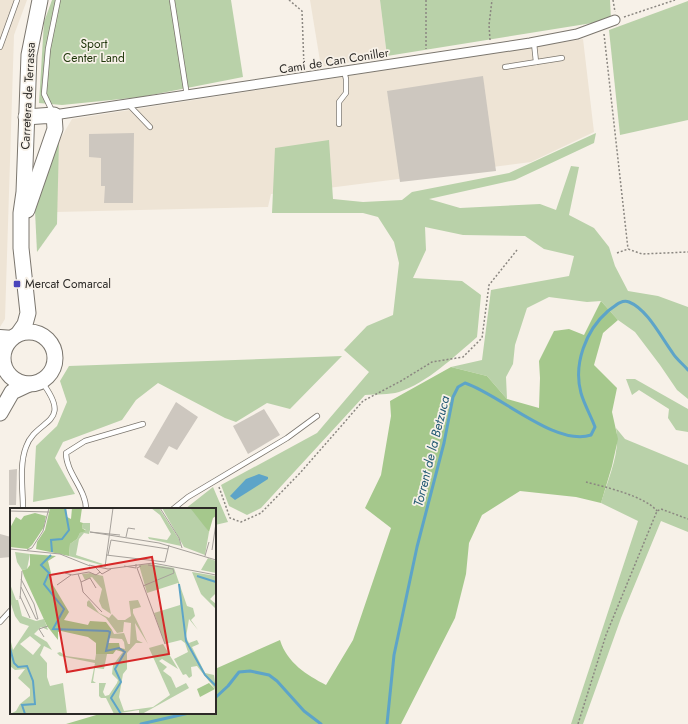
<svg xmlns="http://www.w3.org/2000/svg" width="688" height="724" font-family="Jost,sans-serif">
	<style>
		.built { fill: #eee4d5 }
		.green { fill: #b9d1a9 }
		.forest { fill: #a5c88c }
		.water { fill: #5da4c8 }
		.lines { fill: none; stroke-linecap: round; stroke-linejoin: round }
		.stream { stroke: #5da4c8; stroke-width: 3 }
		.building { fill: #cdc7bf }
		.service-casing { stroke: #7b766e; stroke-width: 6 }
		.minor-casing { stroke: #7b766e; stroke-width: 11 }
		.tertiary-casing { stroke: #7b766e; stroke-width: 14 }
		.primary-casing { stroke: #7b766e; stroke-width: 17 }
		.path { stroke: #8b8781; stroke-width: 1.5; stroke-dasharray: 2 2; stroke-linecap: butt }
		.service { stroke: #fff; stroke-width: 4.5 }
		.minor { stroke: #fff; stroke-width: 9 }
		.tertiary { stroke: #fff; stroke-width: 12 }
		.primary { stroke: #fff; stroke-width: 15 }
		.poi-dot { fill: #4a45bb; stroke: #f7f1e8; stroke-width: 1.5 }
		.labels { text-anchor: middle; stroke-width: 3.5; stroke-linejoin: round; paint-order: stroke }
		.park-label { font-size: 12px; fill: #22380d; stroke: #f7f1e8 }
		.street-label { font-size: 12px; fill: #2c2a27; stroke: #f7f1e8 }
		.poi-label { font-size: 12px; fill: #2c2a27; stroke: #f7f1e8; text-anchor: start }
		.water-label { font-size: 13px; font-style: italic; fill: #235a74; stroke: #f7f1e8 }
		.inset-river { fill: none; stroke: #5da4c8; stroke-width: 2 }
		.inset-road { fill: none; stroke: #a6a19b; stroke-width: 1 }
		.view { fill: #d62828; fill-opacity: 0.15; stroke: #d62828; stroke-width: 2 }
		.inset-edge { fill: none; stroke: #2c2a27; stroke-width: 2 }
	</style>
	<rect width="100%" height="100%" fill="#f7f1e8"/>
	<g class="built">
		<polygon points="0,0 27,0 14,35 5,319 0,327"/>
		<polygon points="310,0 380,0 387,56 321,67"/>
		<polygon points="583,39 594,132 531,162 336,187 271,194 268,207 56,212 59,141 72,119"/>
	</g>
	<g class="green">
		<polygon points="52,0 231,0 243,77 141,97 62,105 39,103 44,22"/>
		<polygon points="380,0 610,0 611,20 387,56"/>
		<polygon points="688,1 688,120 620,135 609,30"/>
		<path d="M596 133 594 143 515 180 429 199 460 208 540 204 556 210 571 166 579 167 569 215 594 228 609 247 615 266 628 291 658 296 688 307V399L677 390 660 365 635 332 618 320 601 301 587 302 549 297 527 308 515 345 513 364 506 377 507 399 487 376 451 367 482 360 491 290 569 276 574 256 544 249 525 236 463 235 425 227 426 250 413 278 462 281 481 295 477 337C455 356 427 383 399 392 389 395 376 394 365 395L261 508 247 515 229 506 221 485 317 433 369 372 344 350 367 326 393 315 399 263 394 242 378 217 363 213H272L275 148 329 140 333 199 363 202 402 200 412 192 509 173Z"/>
		<polygon points="59,141 57,224 37,252 35,211"/>
		<polygon points="342,356 290,409 267,403 236,422 225,418 158,383 136,400 122,420 63,442 55,458 75,494 33,502 36,446 57,426 67,402 60,381 69,366"/>
		<polygon points="626,379 635,379 688,409 688,432 676,430 668,418 669,409 639,390 632,395"/>
		<path d="M616 428 625 439 688 465V532L661 521 621 618 583 724H571L638 521 601 503C608 479 621 452 616 428Z"/>
		<polygon points="213,487 228,522 215,525 215,509 185,509"/>
	</g>
	<path class="forest" d="M601 301 618 320 603 333 594 365 617 388 612 412 618 439 612 466 601 503 576 497 520 491 482 515 469 543 466 574 455 618 401 724H66L103 713H215V669L280 640C287 663 307 675 326 685L353 640 391 528 365 508 381 475 391 416 390 401 451 367 487 376 507 399 539 408 540 378 539 361 554 331 569 329 584 335Z"/>
	<polygon class="water" points="259,474 268,477 268,479 235,500 230,496 246,479"/>
	<g class="lines">
		<g class="stream">
			<polyline points="215,698 228,686 239,672 250,671 269,675 277,681 304,711 321,724"/>
			<polyline points="141,724 189,713"/>
			<path d="M387 724 394 655 417 547 444 443 453 397 458 387 465 383C499 394 556 447 591 435L595 427C591 416 584 404 581 393 573 364 586 330 608 311 614 307 621 299 629 302 647 309 661 337 672 352 676 359 683 364 688 370"/>
		</g>
	</g>
	<g class="building">
		<polygon points="483,76 496,171 400,182 387,91"/>
		<polygon points="134,133 133,203 104,203 105,186 101,186 101,158 89,157 89,134"/>
		<polygon points="176,402 198,417 177,450 169,446 158,465 144,457"/>
		<polygon points="264,409 280,435 248,454 233,426"/>
		<polygon points="17,469 16,505 9,505 9,470"/>
		<polygon points="0,534 11,537 11,557 0,558"/>
	</g>
	<g class="lines">
		<defs>
			<g id="service">
				<polyline points="172,0 187,96"/>
				<polyline points="534,43 536,62"/>
				<polyline points="0,47 17,0"/>
				<polyline points="505,67 562,58"/>
				<polyline points="129,105 150,127"/>
				<polyline points="53,113 44,94 48,49 58,0"/>
				<polyline points="339,124 339,102 346,93 346,79 344,71"/>
				<path d="M23 509C23 490 19 465 26 447 36 418 75 425 41 381"/>
				<path d="M86 509C86 489 66 473 66 453L85 441 143 424"/>
				<polyline points="173,509 188,497 287,438 317,416"/>
				<polyline points="0,622 11,610"/>
			</g>
			<polyline id="minor" points="54,115 530,43 577,34 615,20"/>
			<g id="tertiary">
				<polyline points="0,336 14,337"/>
				<polyline points="0,353 3,359"/>
			</g>
			<g id="primary">
				<polyline points="26,117 54,115 55,129 27,210"/>
				<circle cx="29" cy="358" r="26"/>
				<polyline points="18,334 25,324 28,313 21,248 21,213 24,192 29,55 40,0"/>
				<polyline points="0,413 12,392 29,384"/>
			</g>
		</defs>
		<use href="#service" class="service-casing"/>
		<use href="#minor" class="minor-casing"/>
		<use href="#tertiary" class="tertiary-casing"/>
		<use href="#primary" class="primary-casing"/>
		<g class="path">
			<polyline points="289,0 302,11 304,67"/>
			<polyline points="426,0 426,49"/>
			<polyline points="613,0 615,12"/>
			<polyline points="624,17 675,0"/>
			<polyline points="604,34 628,249"/>
			<polyline points="490,40 489,25 492,0"/>
			<polyline points="617,253 628,249 642,254 688,252"/>
			<path d="M586 482C605 487 645 496 657 511"/>
			<polyline points="219,487 230,518 241,522 261,513 301,472 363,401 401,381 432,362 463,357 482,338 489,285 517,250"/>
			<polyline points="578,724 606,635 657,511 661,509 688,519"/>
		</g>
		<use href="#service" class="service"/>
		<use href="#minor" class="minor"/>
		<use href="#tertiary" class="tertiary"/>
		<use href="#primary" class="primary"/>
	</g>
	<rect class="poi-dot" x="13" y="280" width="8" height="8" rx="2"/>
	<g class="labels">
		<g class="park-label">
			<text x="94" y="48">Sport<tspan x="94" dy="14">Center Land</tspan></text>
		</g>
		<g class="street-label">
			<text transform="translate(334 61) rotate(-9)" y="4">Camí de Can Coniller</text>
			<text transform="translate(28 96) rotate(-87)" y="4">Carretera de Terrassa</text>
		</g>
		<g class="poi-label">
			<text x="25" y="288">Mercat Comarcal</text>
		</g>
		<g class="water-label">
			<text transform="translate(431 451) rotate(-76)" y="5">Torrent de la Betzuca</text>
		</g>
	</g>
	<g transform="translate(10 508)">
		<rect width="206" height="206" fill="#f7f1e8"/>
		<path d="M141 0H149L169 31 171 38 139 31 138 29 157 32 161 26 150 7ZM152 0H183L199 24 195 47 174 39ZM73 15H80V22L79 26 74 25 69 31 66 47 93 56 91 57 59 48 60 36 67 31 70 25 76 22 72 20ZM5 44 20 46 17 61 12 62 7 54ZM198 50 206 53V65L191 62ZM140 56 164 60 177 98 183 100 185 108 181 112 188 122 179 111 176 129 179 135 187 132 189 136 182 139 195 165 204 167 206 182 187 158 181 159 182 168 179 170 176 166 173 167 164 151 178 144 175 135 171 132 155 136 144 105 170 97V83L168 75 137 85 129 57ZM182 64 206 68V85L200 91 206 96V101L191 86ZM80 65 93 68 101 106 92 100 89 93 92 81 82 69 75 72 72 66ZM0 76 6 92H8L12 108 26 113 34 111 38 122 31 119 24 126 37 134 42 142 34 138 30 147 37 155V169L40 178 53 175 57 206H0L6 203 10 196 20 188V181L8 170 15 161 5 162 0 158V130L3 142 19 118 10 115 5 108 0 93ZM20 128 31 137 23 147 10 136ZM79 92 89 105 99 110 102 106 108 112H115L121 108 119 93 128 92 131 99 123 101V105L138 136 125 115 127 132 133 135H126L117 145V161L113 166 109 189 114 203 143 199 160 187 139 140 153 136 168 161 152 151 149 153 157 159 153 163 161 169 166 180 176 175 179 180 132 206H129V202L104 206 96 190H91L89 188V175H96L93 184 95 188 99 187 107 175 108 172 102 166 103 157 115 141 114 134 112 131 99 130 102 122 104 126 114 125 118 136H120L121 115 114 114 113 124 107 125 96 110 77 98V94ZM50 144 56 148 85 152 86 146H97L94 161 85 160 83 173 86 175H81L85 155 50 148 47 145Z" fill="#b9d1a9" fill-rule="evenodd"/>
		<path d="M40 0H56L57 9 61 11 62 0H72L70 14 73 15 72 20 76 23 70 25 67 31 60 36 59 48 26 41 27 34 35 22ZM206 0V8L203 10 199 24 181 1ZM25 5 36 8 34 19 22 37 18 41 0 39V20L6 9 11 12 14 8ZM20 46 46 48 38 53 41 65 40 72 59 104 54 112 78 117 80 113 96 114 102 122 98 135H109L110 140 115 141 113 144 106 142 103 146H86V135L78 129 51 123 48 124V132L37 118 14 68 12 62 17 61 20 57ZM199 175 205 181 190 189 187 181Z" fill="#a5c88c"/>
		<path class="inset-river" d="M42 44 41 32 52 31 59 22 55 0M41 47 31 57 39 65 34 76 54 101 43 121 98 123 100 124 96 143 109 140 115 144 105 161 111 174 101 190 111 206M187 68 206 74M169 76 176 133 195 167 206 178M0 140 4 155 8 159 17 158 23 173 25 196 12 197 15 206"/>
		<path class="inset-road" d="M150 0 169 30 172 40M0 3 39 4M110 27 80 24 149 35 206 52M116 29 118 20 125 21M0 41 50 46 80 58M17 42 22 40 33 23 39 0M202 42 206 15M96 47 155 54 159 37M98 47 101 32 158 41M195 48 199 34M79 57 98 61 143 55 206 67M114 58 126 60V56M131 58 127 60 155 136M95 59 103 0M86 60 92 66 101 61M55 65 62 67 79 64 86 67 90 64M68 66 71 74 80 70 86 80M71 74 73 84 92 104M47 77 61 67M133 78 164 65 163 61 138 57M11 79 26 111H28L24 96 11 71M10 88 20 110M10 91 12 63M34 129 29 121 38 118"/>
		<path class="view" d="M142 49 159 146 57 164 40 67Z"/>
		<rect width="206" height="206" class="inset-edge"/>
	</g>
</svg>
